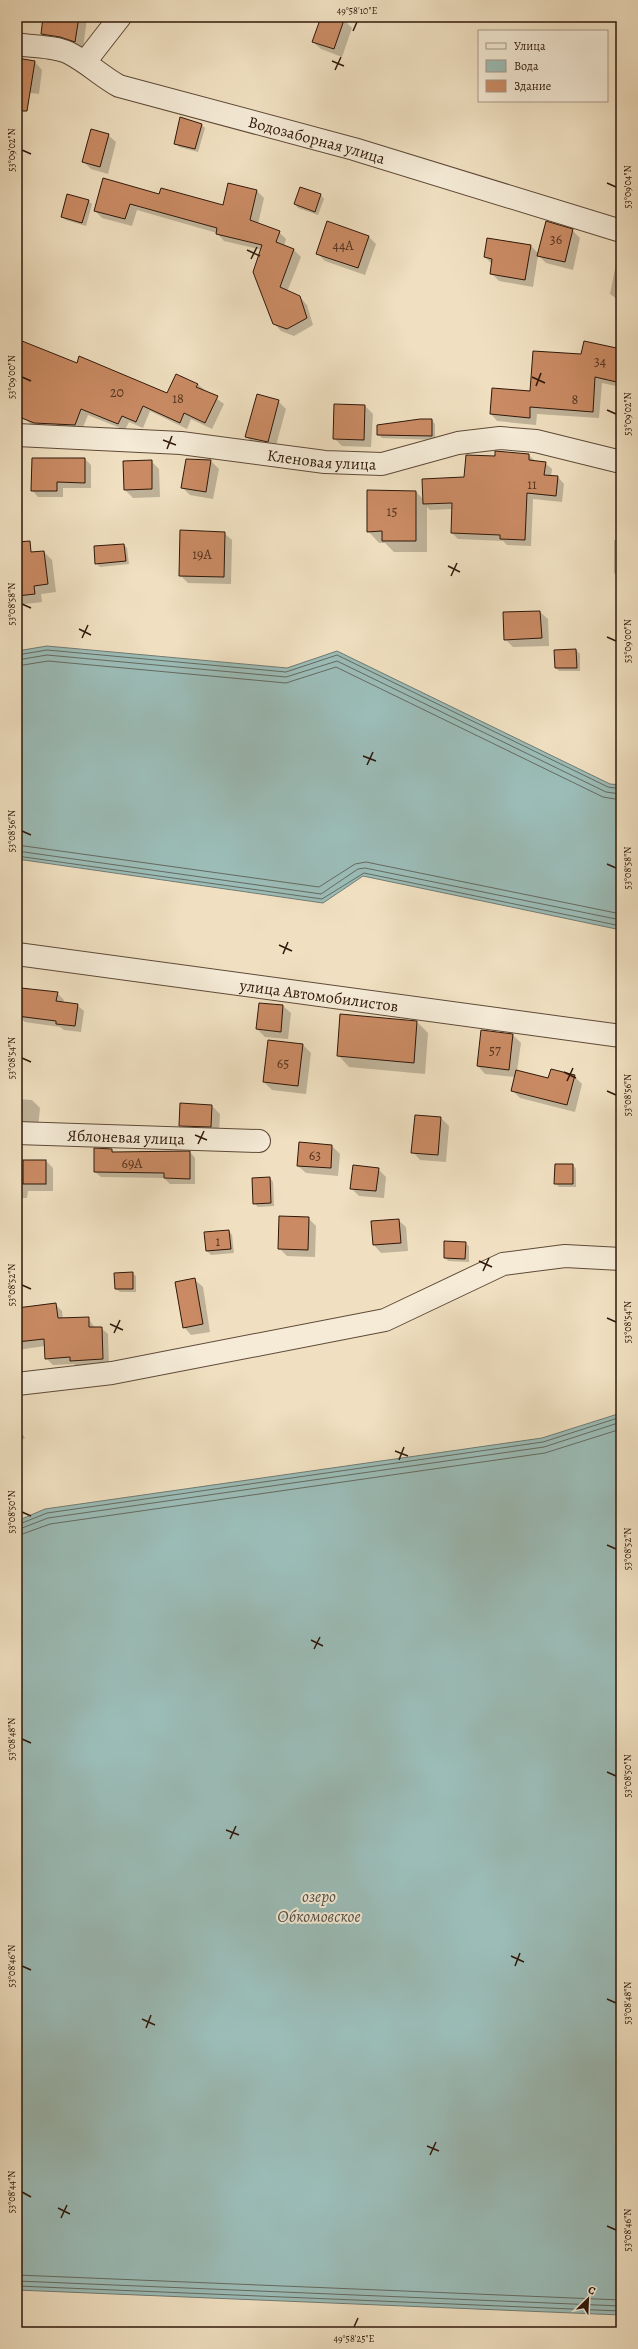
<svg xmlns="http://www.w3.org/2000/svg" width="638" height="2349" font-family="Alegreya,serif">
	<style>
		.water { fill: #9bbcb7; stroke: #707a72 }
		.shadow { fill: #0003 }
		.lines { fill: none; stroke-linecap: round; stroke-linejoin: round }
		.shore { stroke: #656a60; stroke-width: 1 }
		.building { fill: #ca8b64; stroke: #2f180a }
		.minor-casing { stroke: #5f4a38; stroke-width: 24 }
		.minor { stroke: #f5ebd7; stroke-width: 22 }
		.ticks { fill: none; stroke: #2f180a; stroke-width: 1.5 }
		.labels { text-anchor: middle; stroke-width: 4; stroke-linejoin: round; paint-order: stroke }
		.number-label { font-size: 14px; fill: #563520 }
		.street-label { font-size: 16px; fill: #2f180a; stroke: #f5ebd7 }
		.water-label { font-size: 17px; font-style: italic; fill: #555147; stroke: #f5ebd7 }
		.neatline { fill: none; stroke: #2f180a; stroke-width: 1.5 }
		.ticks-label { font-size: 10px; text-anchor: middle; fill: #2f180a }
	</style>
	<rect width="100%" height="100%" fill="#f0e0c1"/>
	<filter id="stains"><feTurbulence type="fractalNoise" baseFrequency=".005" numOctaves="4"/><feColorMatrix values="0 0 0 0 .2 0 0 0 0 .09 0 0 0 0 .02 0 0 0 .5 -.17"/></filter>
	<radialGradient id="worn" r=".72"><stop offset=".6" stop-color="#630" stop-opacity="0"/><stop offset="1" stop-color="#630" stop-opacity=".3"/></radialGradient>
	<g class="water">
		<polygon points="47,646 287,668 337,651 610,784 621,785 621,930 363,876 323,903 17,859 17,651"/>
		<polygon points="621,1413 621,2315 17,2290 17,1521 45,1509 542,1438"/>
	</g>
	<g class="shadow">
		<polygon points="51,17 87,18 83,49 50,42 42,34"/>
		<polygon points="322,17 336,17 344,20 352,28 342,57 321,49 313,42"/>
		<polygon points="17,59 35,62 42,70 39,94 17,91"/>
		<polygon points="202,125 205,128 198,152 179,147 176,143"/>
		<polygon points="108,135 116,142 108,174 91,169 84,162"/>
		<polygon points="229,184 257,191 264,198 258,224 279,232 286,239 284,246 294,250 301,257 287,292 300,297 307,305 313,325 294,336 281,331 274,323 262,250 224,241 217,233 137,210 132,226 102,218 95,211 160,195 223,206"/>
		<polygon points="301,188 321,195 324,199 318,215 298,208 295,204"/>
		<polygon points="88,201 92,204 86,226 66,220 62,217"/>
		<polygon points="572,230 580,238 573,270 546,263 538,255 533,287 499,281 491,273 492,264 485,257 531,246 539,254"/>
		<polygon points="368,236 376,244 365,275 325,261 317,253"/>
		<polygon points="618,254 621,255 621,302 610,294"/>
		<polygon points="17,340 77,365 168,395 197,384 224,404 212,429 191,419 187,429 150,411 143,428 129,422 125,430 88,415 81,432 32,425 25,419 17,401"/>
		<polygon points="621,350 621,387 602,383 599,418 537,414 536,425 497,421 491,414 531,392 582,355"/>
		<polygon points="278,401 286,409 275,449 254,444 246,437"/>
		<polygon points="365,406 373,414 371,447 342,446 334,438"/>
		<polygon points="432,420 435,424 435,440 382,438 378,434"/>
		<polygon points="529,455 535,461 545,463 552,469 551,477 558,477 564,484 562,502 533,499 531,546 507,545 503,541 458,539 452,533 452,509 430,510 427,507 427,552 394,552 385,543 379,543 368,531 416,492 424,500 465,478 496,457"/>
		<polygon points="85,459 91,465 91,488 63,488 63,497 38,497 32,490"/>
		<polygon points="151,461 159,469 160,497 133,498 125,490"/>
		<polygon points="211,461 219,469 213,499 190,495 183,488"/>
		<polygon points="224,533 232,540 231,584 188,583 180,575"/>
		<polygon points="614,540 621,540 621,580 614,573"/>
		<polygon points="124,545 127,548 129,564 100,567 96,563"/>
		<polygon points="44,552 52,560 56,592 41,594 42,602 17,605 17,555"/>
		<polygon points="540,612 548,619 549,646 513,647 505,639"/>
		<polygon points="576,650 580,654 580,671 559,671 556,668"/>
		<polygon points="57,993 64,1000 63,1003 77,1005 84,1011 81,1032 64,1030 60,1027 25,1022 18,1016"/>
		<polygon points="260,1004 283,1006 291,1013 288,1039 265,1037 257,1029"/>
		<polygon points="341,1016 417,1022 428,1033 425,1074 349,1067 338,1055"/>
		<polygon points="513,1035 521,1043 517,1071 549,1079 574,1076 582,1084 575,1112 520,1098 512,1090 515,1077 485,1074 478,1066"/>
		<polygon points="269,1041 303,1045 311,1053 306,1094 272,1090 264,1082"/>
		<polygon points="17,1099 32,1100 40,1108 38,1128 17,1125"/>
		<polygon points="181,1104 212,1106 220,1114 219,1134 188,1133 180,1125"/>
		<polygon points="441,1118 449,1126 446,1162 420,1160 413,1152"/>
		<polygon points="332,1146 340,1154 338,1176 306,1173 298,1166"/>
		<polygon points="111,1150 115,1153 190,1152 195,1158 195,1184 170,1184 164,1178 101,1177 95,1172"/>
		<polygon points="17,1161 46,1161 53,1168 53,1191 28,1191 27,1198 17,1198"/>
		<polygon points="573,1165 576,1169 576,1187 559,1187 555,1183"/>
		<polygon points="378,1169 386,1177 384,1198 359,1196 351,1188"/>
		<polygon points="270,1178 273,1182 274,1206 258,1207 254,1203"/>
		<polygon points="308,1218 316,1226 315,1257 287,1256 279,1248"/>
		<polygon points="398,1220 406,1227 408,1251 381,1253 374,1245 372,1222"/>
		<polygon points="229,1231 232,1235 234,1253 211,1255 207,1251 206,1233"/>
		<polygon points="465,1243 469,1246 469,1262 448,1261 445,1257"/>
		<polygon points="132,1273 136,1276 136,1292 120,1292 116,1289"/>
		<polygon points="195,1280 203,1287 210,1332 191,1335 184,1327"/>
		<polygon points="17,1294 20,1297 21,1309 55,1304 62,1311 63,1319 88,1318 95,1328 101,1328 108,1334 109,1366 78,1367 74,1364 53,1365 46,1358 45,1346 17,1350"/>
		<polygon points="17,1426 25,1438 17,1443"/>
	</g>
	<g class="lines">
		<g class="shore">
			<polyline points="17,655 47,650 286,672 337,655 608,787 621,789"/>
			<polyline points="17,660 47,655 286,677 337,661 606,792 621,794"/>
			<polyline points="17,666 48,661 286,683 336,667 603,797 621,800"/>
			<polyline points="17,845 319,887 355,864 366,862 621,914"/>
			<polyline points="17,851 321,894 358,869 365,868 621,920"/>
			<polyline points="17,856 322,899 364,873 621,926"/>
			<polyline points="17,1525 47,1513 543,1442 621,1417"/>
			<polyline points="17,1530 48,1518 544,1447 621,1422"/>
			<polyline points="17,1536 50,1524 545,1453 621,1429"/>
			<polyline points="17,2275 621,2300"/>
			<polyline points="17,2281 621,2306"/>
			<polyline points="17,2286 621,2311"/>
		</g>
	</g>
	<g class="building">
		<polygon points="43,17 79,17 75,42 60,37 41,34"/>
		<polygon points="321,17 345,17 334,49 312,42"/>
		<polygon points="17,58 35,61 27,111 17,111"/>
		<polygon points="180,117 202,124 195,149 174,144"/>
		<polygon points="91,129 109,134 100,167 82,162"/>
		<polygon points="103,178 159,194 161,188 223,205 228,183 257,190 250,220 280,231 276,242 294,249 280,287 300,296 307,318 287,329 273,324 253,272 262,245 216,234 217,228 130,204 125,219 94,211"/>
		<polygon points="300,187 321,194 315,212 294,204"/>
		<polygon points="67,194 89,200 82,223 61,217"/>
		<polygon points="327,221 369,236 358,268 316,254"/>
		<polygon points="546,221 573,229 565,262 537,256"/>
		<polygon points="487,238 531,245 525,280 490,274 492,259 484,257"/>
		<polygon points="17,339 77,363 79,356 167,393 176,374 198,384 196,387 218,396 205,423 184,413 180,423 143,406 136,422 122,416 118,424 81,409 75,425 34,423 17,416"/>
		<polygon points="584,341 621,349 621,383 595,377 593,412 530,407 530,418 490,414 492,388 530,391 533,351 581,354"/>
		<polygon points="257,394 279,400 268,442 245,437"/>
		<polygon points="334,404 365,405 364,440 333,439"/>
		<polygon points="420,419 432,419 432,436 377,435 377,425"/>
		<polygon points="495,451 529,454 529,460 546,462 544,475 558,476 556,496 527,493 525,540 500,539 500,535 451,533 452,503 423,504 422,479 464,477 466,455 495,456"/>
		<polygon points="32,458 85,458 85,483 57,482 57,491 31,491"/>
		<polygon points="186,459 211,460 206,492 181,488"/>
		<polygon points="152,460 152,489 124,490 123,461"/>
		<polygon points="367,490 416,491 416,541 382,541 382,531 367,532"/>
		<polygon points="180,530 225,532 224,577 179,576"/>
		<polygon points="30,541 31,552 44,551 48,584 34,586 35,594 17,596 17,542"/>
		<polygon points="124,544 126,561 95,564 94,546"/>
		<polygon points="540,611 542,638 504,640 503,612"/>
		<polygon points="576,649 577,668 555,668 554,650"/>
		<polygon points="21,988 58,992 56,1001 78,1004 75,1026 56,1024 56,1021 17,1016"/>
		<polygon points="259,1003 283,1005 281,1032 256,1029"/>
		<polygon points="340,1014 417,1021 414,1063 337,1056"/>
		<polygon points="481,1030 513,1034 509,1070 477,1066"/>
		<polygon points="268,1040 303,1044 298,1086 263,1082"/>
		<polygon points="551,1069 575,1075 567,1105 511,1091 516,1070 548,1078"/>
		<polygon points="180,1103 212,1105 211,1127 179,1126"/>
		<polygon points="415,1115 441,1117 438,1155 411,1153"/>
		<polygon points="299,1142 332,1145 331,1168 297,1166"/>
		<polygon points="94,1148 112,1149 112,1152 190,1151 190,1179 164,1178 164,1173 94,1172"/>
		<rect x="23" y="1160" width="23" height="24"/>
		<polygon points="555,1164 573,1164 573,1184 554,1184"/>
		<polygon points="353,1165 379,1168 376,1191 350,1189"/>
		<polygon points="270,1177 271,1203 253,1204 252,1178"/>
		<polygon points="279,1216 309,1217 308,1250 278,1249"/>
		<polygon points="399,1219 401,1243 373,1245 371,1221"/>
		<polygon points="229,1230 231,1249 206,1251 204,1232"/>
		<polygon points="444,1241 466,1242 465,1259 444,1258"/>
		<polygon points="133,1272 133,1289 115,1289 114,1273"/>
		<polygon points="195,1278 203,1324 183,1328 175,1282"/>
		<polygon points="56,1303 58,1318 89,1317 89,1327 102,1327 103,1359 70,1361 70,1357 45,1359 44,1339 17,1342 17,1308"/>
	</g>
	<g class="lines">
		<defs>
			<g id="minor">
				<path id="s1" d="M17 44C33 47 55 46 69 53 87 62 101 76 119 86L354 149 621 231"/>
				<polyline points="85,62 120,17"/>
				<path id="s2" d="M17 435 181 443 325 462 382 464 458 443 500 438 536 441 621 462"/>
				<path id="s3" d="M17 954 621 1036"/>
				<path id="s4" d="M17 1133 259 1141"/>
				<polyline points="17,1384 112,1373 385,1320 503,1264 565,1256 621,1259"/>
			</g>
		</defs>
		<use href="#minor" class="minor-casing"/>
		<use href="#minor" class="minor"/>
	</g>
	<path class="ticks" d="M353 31 357 22M332 61 344 66M335 70 341 57M22 150 31 154M607 183 616 187M247 250 260 256M251 259 257 247M22 377 31 381M532 377 545 383M536 386 541 373M607 410 616 414M163 440 176 445M167 449 172 436M448 566 460 572M451 576 457 563M22 604 31 608M79 629 91 635M607 637 616 641M82 638 88 625M363 756 376 761M367 765 373 752M22 831 31 835M607 864 616 868M279 945 292 951M283 954 288 942M22 1058 31 1062M564 1072 576 1078M567 1081 573 1068M607 1091 616 1095M195 1135 207 1140M198 1144 204 1131M479 1261 492 1267M483 1271 489 1258M22 1285 31 1289M607 1318 616 1322M110 1324 123 1330M114 1333 120 1320M395 1451 408 1456M399 1460 404 1447M22 1512 31 1516M607 1545 616 1549M311 1640 323 1646M314 1649 320 1637M22 1739 31 1743M607 1772 616 1776M226 1830 239 1835M230 1839 236 1826M511 1956 524 1962M22 1966 31 1970M515 1966 520 1953M607 1999 616 2003M142 2019 155 2025M146 2028 151 2015M427 2146 439 2151M430 2155 436 2142M22 2192 31 2197M58 2208 70 2214M61 2218 67 2205M607 2226 616 2230M354 2327 358 2318"/>
	<g class="labels">
		<g class="number-label">
			<text x="556" y="244">36</text>
			<text x="343" y="250">44А</text>
			<text x="600" y="366">34</text>
			<text x="117" y="397">20</text>
			<text x="178" y="403">18</text>
			<text x="575" y="404">8</text>
			<text x="532" y="489">11</text>
			<text x="392" y="516">15</text>
			<text x="202" y="559">19А</text>
			<text x="495" y="1055">57</text>
			<text x="283" y="1068">65</text>
			<text x="315" y="1160">63</text>
			<text x="132" y="1168">69А</text>
			<text x="218" y="1246">1</text>
		</g>
		<g class="street-label">
			<text dy="6" stroke="none"><textPath href="#s1" startOffset="318">Водозаборная улица</textPath></text>
			<text dy="6" stroke="none"><textPath href="#s2" startOffset="306">Кленовая улица</textPath></text>
			<text dy="6" stroke="none"><textPath href="#s3" startOffset="305">улица Автомобилистов</textPath></text>
			<text dy="6" stroke="none"><textPath href="#s4" startOffset="109">Яблоневая улица</textPath></text>
		</g>
		<g class="water-label">
			<text x="319" y="1902">озеро<tspan x="319" dy="20">Обкомовское</tspan></text>
		</g>
	</g>
	<rect width="638" height="2349" fill="none" stroke="#f0e0c1" stroke-width="44"/>
	<rect x="478" y="30" width="130" height="72" fill="#f5ebd7" stroke="#a69785"/>
	<rect x="486" y="43" width="20" height="6" fill="#f5ebd7" stroke="#a69785"/>
	<text x="514" y="50" font-size="12" fill="#2f180a">Улица</text>
	<rect x="486" y="60" width="20" height="12" fill="#9bbcb7" stroke="#a69785"/>
	<text x="514" y="70" font-size="12" fill="#2f180a">Вода</text>
	<rect x="486" y="80" width="20" height="12" fill="#ca8b64" stroke="#a69785"/>
	<text x="514" y="90" font-size="12" fill="#2f180a">Здание</text>
	<g transform="translate(588 2299) rotate(24)" stroke="#f5ebd7" stroke-width="3" paint-order="stroke">
	<path d="M0-3L7 15L0 10L-7 15Z" fill="#2f180a"/>
	<text y="-6" font-size="11" font-weight="bold" text-anchor="middle" fill="#2f180a">С</text>
	</g>
	<rect x="22" y="22" width="594" height="2305" class="neatline"/>
	<g class="ticks-label">
		<text x="357" y="14">49°58'10"E</text>
		<text transform="translate(11 150) rotate(-90)" y="4">53°09'02"N</text>
		<text transform="translate(627 187) rotate(-90)" y="4">53°09'04"N</text>
		<text transform="translate(11 377) rotate(-90)" y="4">53°09'00"N</text>
		<text transform="translate(627 414) rotate(-90)" y="4">53°09'02"N</text>
		<text transform="translate(11 604) rotate(-90)" y="4">53°08'58"N</text>
		<text transform="translate(627 641) rotate(-90)" y="4">53°09'00"N</text>
		<text transform="translate(11 831) rotate(-90)" y="4">53°08'56"N</text>
		<text transform="translate(627 868) rotate(-90)" y="4">53°08'58"N</text>
		<text transform="translate(11 1058) rotate(-90)" y="4">53°08'54"N</text>
		<text transform="translate(627 1095) rotate(-90)" y="4">53°08'56"N</text>
		<text transform="translate(11 1285) rotate(-90)" y="4">53°08'52"N</text>
		<text transform="translate(627 1322) rotate(-90)" y="4">53°08'54"N</text>
		<text transform="translate(11 1512) rotate(-90)" y="4">53°08'50"N</text>
		<text transform="translate(627 1549) rotate(-90)" y="4">53°08'52"N</text>
		<text transform="translate(11 1739) rotate(-90)" y="4">53°08'48"N</text>
		<text transform="translate(627 1776) rotate(-90)" y="4">53°08'50"N</text>
		<text transform="translate(11 1966) rotate(-90)" y="4">53°08'46"N</text>
		<text transform="translate(627 2003) rotate(-90)" y="4">53°08'48"N</text>
		<text transform="translate(11 2192) rotate(-90)" y="4">53°08'44"N</text>
		<text transform="translate(627 2230) rotate(-90)" y="4">53°08'46"N</text>
		<text x="354" y="2342">49°58'25"E</text>
	</g>
	<rect width="100%" height="100%" filter="url(#stains)"/>
	<rect width="100%" height="100%" fill="url(#worn)"/>
</svg>
